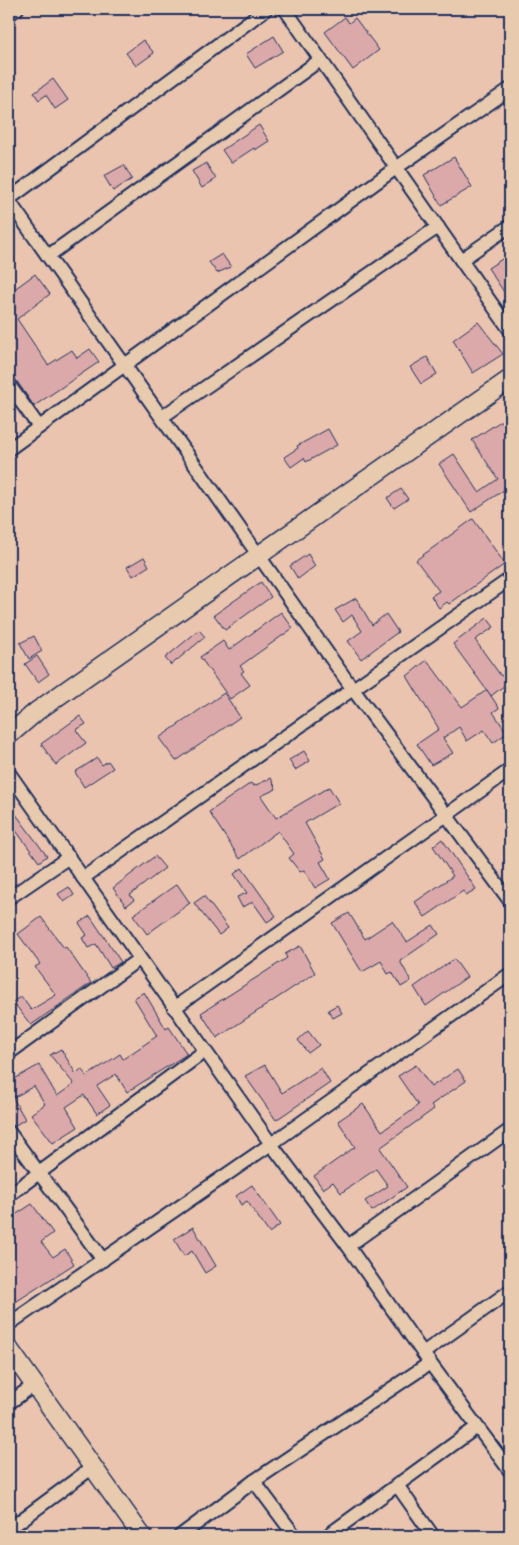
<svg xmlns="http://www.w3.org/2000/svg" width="519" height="1545" font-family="'Patrick Hand',sans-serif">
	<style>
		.building { fill: #dca9aa; stroke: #1b2f5e }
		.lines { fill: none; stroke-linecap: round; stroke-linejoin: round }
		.street-casing { stroke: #1b2f5e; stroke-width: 16 }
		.secondary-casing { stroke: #1b2f5e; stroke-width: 21 }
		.street { stroke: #e8caaf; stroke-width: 12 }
		.secondary { stroke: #e8caaf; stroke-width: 18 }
	</style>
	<rect width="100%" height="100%" fill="#ebc4b0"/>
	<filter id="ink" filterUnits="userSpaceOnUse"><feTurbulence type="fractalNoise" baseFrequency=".02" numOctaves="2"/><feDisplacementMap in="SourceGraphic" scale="10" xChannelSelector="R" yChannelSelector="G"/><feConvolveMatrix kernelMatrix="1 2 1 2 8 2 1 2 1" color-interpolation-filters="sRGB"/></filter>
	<g filter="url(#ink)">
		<g class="building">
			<polygon points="345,17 349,23 355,18 379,50 353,70 325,32"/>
			<polygon points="274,36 283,51 255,68 246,54"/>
			<polygon points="143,40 154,53 136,66 126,53"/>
			<polygon points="53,79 68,100 55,109 46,95 39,100 34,93"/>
			<polygon points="259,125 269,141 255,150 254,148 231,163 222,150"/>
			<polygon points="454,157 472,187 441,205 424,175"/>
			<polygon points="206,163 216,179 202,188 192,171"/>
			<polygon points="124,165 132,179 113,191 104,176"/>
			<polygon points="222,254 231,267 217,273 209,262"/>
			<polygon points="510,254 510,301 488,268"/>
			<polygon points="35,274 50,294 17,319 48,365 72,350 77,358 90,349 99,362 34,406 16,380 9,376 9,293"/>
			<polygon points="478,322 503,354 473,373 453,340"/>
			<polygon points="427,357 437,374 421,384 410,367"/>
			<polygon points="510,415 510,486 471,512 439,464 454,454 479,492 498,479 472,440"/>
			<polygon points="328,429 337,445 306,462 304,458 291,467 284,457 298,448 297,446"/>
			<polygon points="401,489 408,499 394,508 387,498"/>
			<polygon points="473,519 505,564 449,604 447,602 439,608 431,596 439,591 416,560"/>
			<polygon points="308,554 315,566 298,579 290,566"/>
			<polygon points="144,557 149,566 133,576 127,567"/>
			<polygon points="261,582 271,597 225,630 214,615"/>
			<polygon points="356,598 372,625 386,614 398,632 361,659 348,641 362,631 352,615 343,622 335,610"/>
			<polygon points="281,612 293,628 240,666 244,671 241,673 250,685 230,699 200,657 223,641 229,650"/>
			<polygon points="487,618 494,627 475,640 501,676 505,674 510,681 491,696 453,644"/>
			<polygon points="199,630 205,637 171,665 165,658"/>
			<polygon points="34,636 42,651 29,659 20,643"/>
			<polygon points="37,656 49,674 38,682 25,664"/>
			<polygon points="427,660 462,707 487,690 499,708 493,712 507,733 493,743 484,730 467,741 459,727 443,738 453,753 431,765 417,744 439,729 407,676"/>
			<polygon points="224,693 240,717 176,761 159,738"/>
			<polygon points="80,716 86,724 76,730 86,743 56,765 41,744"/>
			<polygon points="304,751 310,761 295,770 289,760"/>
			<polygon points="97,758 102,765 108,761 113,768 84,787 75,772"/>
			<polygon points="271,778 276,789 261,796 276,818 329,787 339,803 305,823 325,859 320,862 330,879 315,888 304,870 300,872 289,858 294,854 278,831 240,859 209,812 251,783 254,786"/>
			<polygon points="9,805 47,856 39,862 9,821"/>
			<polygon points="442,839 476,889 466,895 463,891 425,917 415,902 453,876 433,846"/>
			<polygon points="155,856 165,868 130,895 134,900 126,906 113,888"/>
			<polygon points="242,868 276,916 267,922 253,902 242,907 237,897 247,893 234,874"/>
			<polygon points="177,884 190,903 147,934 133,915"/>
			<polygon points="69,887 74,895 64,902 58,894"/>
			<polygon points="204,896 228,928 219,935 194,903"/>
			<polygon points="349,913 365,939 392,921 407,942 433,925 439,934 400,961 411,981 401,987 392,972 388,974 381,961 362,972 332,923"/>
			<polygon points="90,916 121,962 111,968 96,944 88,948 82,938 87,935 79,923"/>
			<polygon points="41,917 64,948 66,947 91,983 31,1025 13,1002 21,996 31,1010 56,995 35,967 40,964 18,934"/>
			<polygon points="300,946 315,973 217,1038 201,1013 287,958 285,954"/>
			<polygon points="454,959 467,977 426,1006 414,987"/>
			<polygon points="144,992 166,1029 169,1027 187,1054 127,1092 116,1074 97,1086 110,1105 97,1114 84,1095 66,1107 78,1127 53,1143 31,1114 45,1104 34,1086 13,1098 25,1119 14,1126 9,1124 9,1082 39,1065 57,1096 74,1084 50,1055 61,1049 76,1074 81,1069 87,1076 120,1054 123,1059 157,1036 134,998"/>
			<polygon points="337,1005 342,1013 333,1018 328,1010"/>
			<polygon points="308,1031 319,1045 308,1053 298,1040"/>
			<polygon points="265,1065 282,1093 321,1068 330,1083 276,1120 245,1076"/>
			<polygon points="416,1065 431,1087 458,1069 466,1081 431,1105 434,1109 380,1148 407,1187 372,1211 365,1201 388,1186 376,1169 341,1193 333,1182 323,1189 314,1176 355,1147 338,1121 363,1104 382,1131 410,1112 418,1105 398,1076"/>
			<polygon points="252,1185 280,1225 269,1233 247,1201 241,1205 236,1196"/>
			<polygon points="32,1204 53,1233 41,1242 53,1257 65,1249 74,1264 14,1303 9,1296 9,1219"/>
			<polygon points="193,1227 216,1266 205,1273 192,1251 184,1256 174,1239"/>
		</g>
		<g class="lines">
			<defs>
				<g id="street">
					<polyline points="285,9 510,330"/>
					<polyline points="9,14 17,9"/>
					<polyline points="9,199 266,9"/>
					<polyline points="9,201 352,688 510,901"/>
					<polyline points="48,256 320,60"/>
					<polyline points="461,260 510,226"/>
					<polyline points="9,385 39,427"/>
					<polyline points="162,417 438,227"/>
					<polyline points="9,449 396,168 510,89"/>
					<polyline points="9,773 271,1144 348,1246 430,1363 510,1471"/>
					<polyline points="83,878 510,579"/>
					<polyline points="9,898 69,857"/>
					<polyline points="174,1008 510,770"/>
					<polyline points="9,1053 139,959"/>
					<polyline points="9,1132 103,1260"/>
					<polyline points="9,1195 205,1051"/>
					<polyline points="348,1246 510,1130"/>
					<polyline points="9,1324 271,1144 510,974"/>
					<polyline points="423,1353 510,1291"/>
					<polyline points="9,1403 34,1385"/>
					<polyline points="254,1481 295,1536"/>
					<polyline points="397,1485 433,1536"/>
					<polyline points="9,1529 93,1467"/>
					<polyline points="180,1536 254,1481 430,1363"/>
					<polyline points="327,1536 477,1427"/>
				</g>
				<g id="secondary">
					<polyline points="9,735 37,711 510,379"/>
					<polyline points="9,1349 142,1536"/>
				</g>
			</defs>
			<use href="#street" class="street-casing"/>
			<use href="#secondary" class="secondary-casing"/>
			<use href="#street" class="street"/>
			<use href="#secondary" class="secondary"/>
		</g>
	</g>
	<rect width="519" height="1545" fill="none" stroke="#e8caaf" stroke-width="30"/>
	<rect x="15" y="15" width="489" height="1515" fill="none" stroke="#1b2f5e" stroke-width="2" filter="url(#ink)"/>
</svg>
